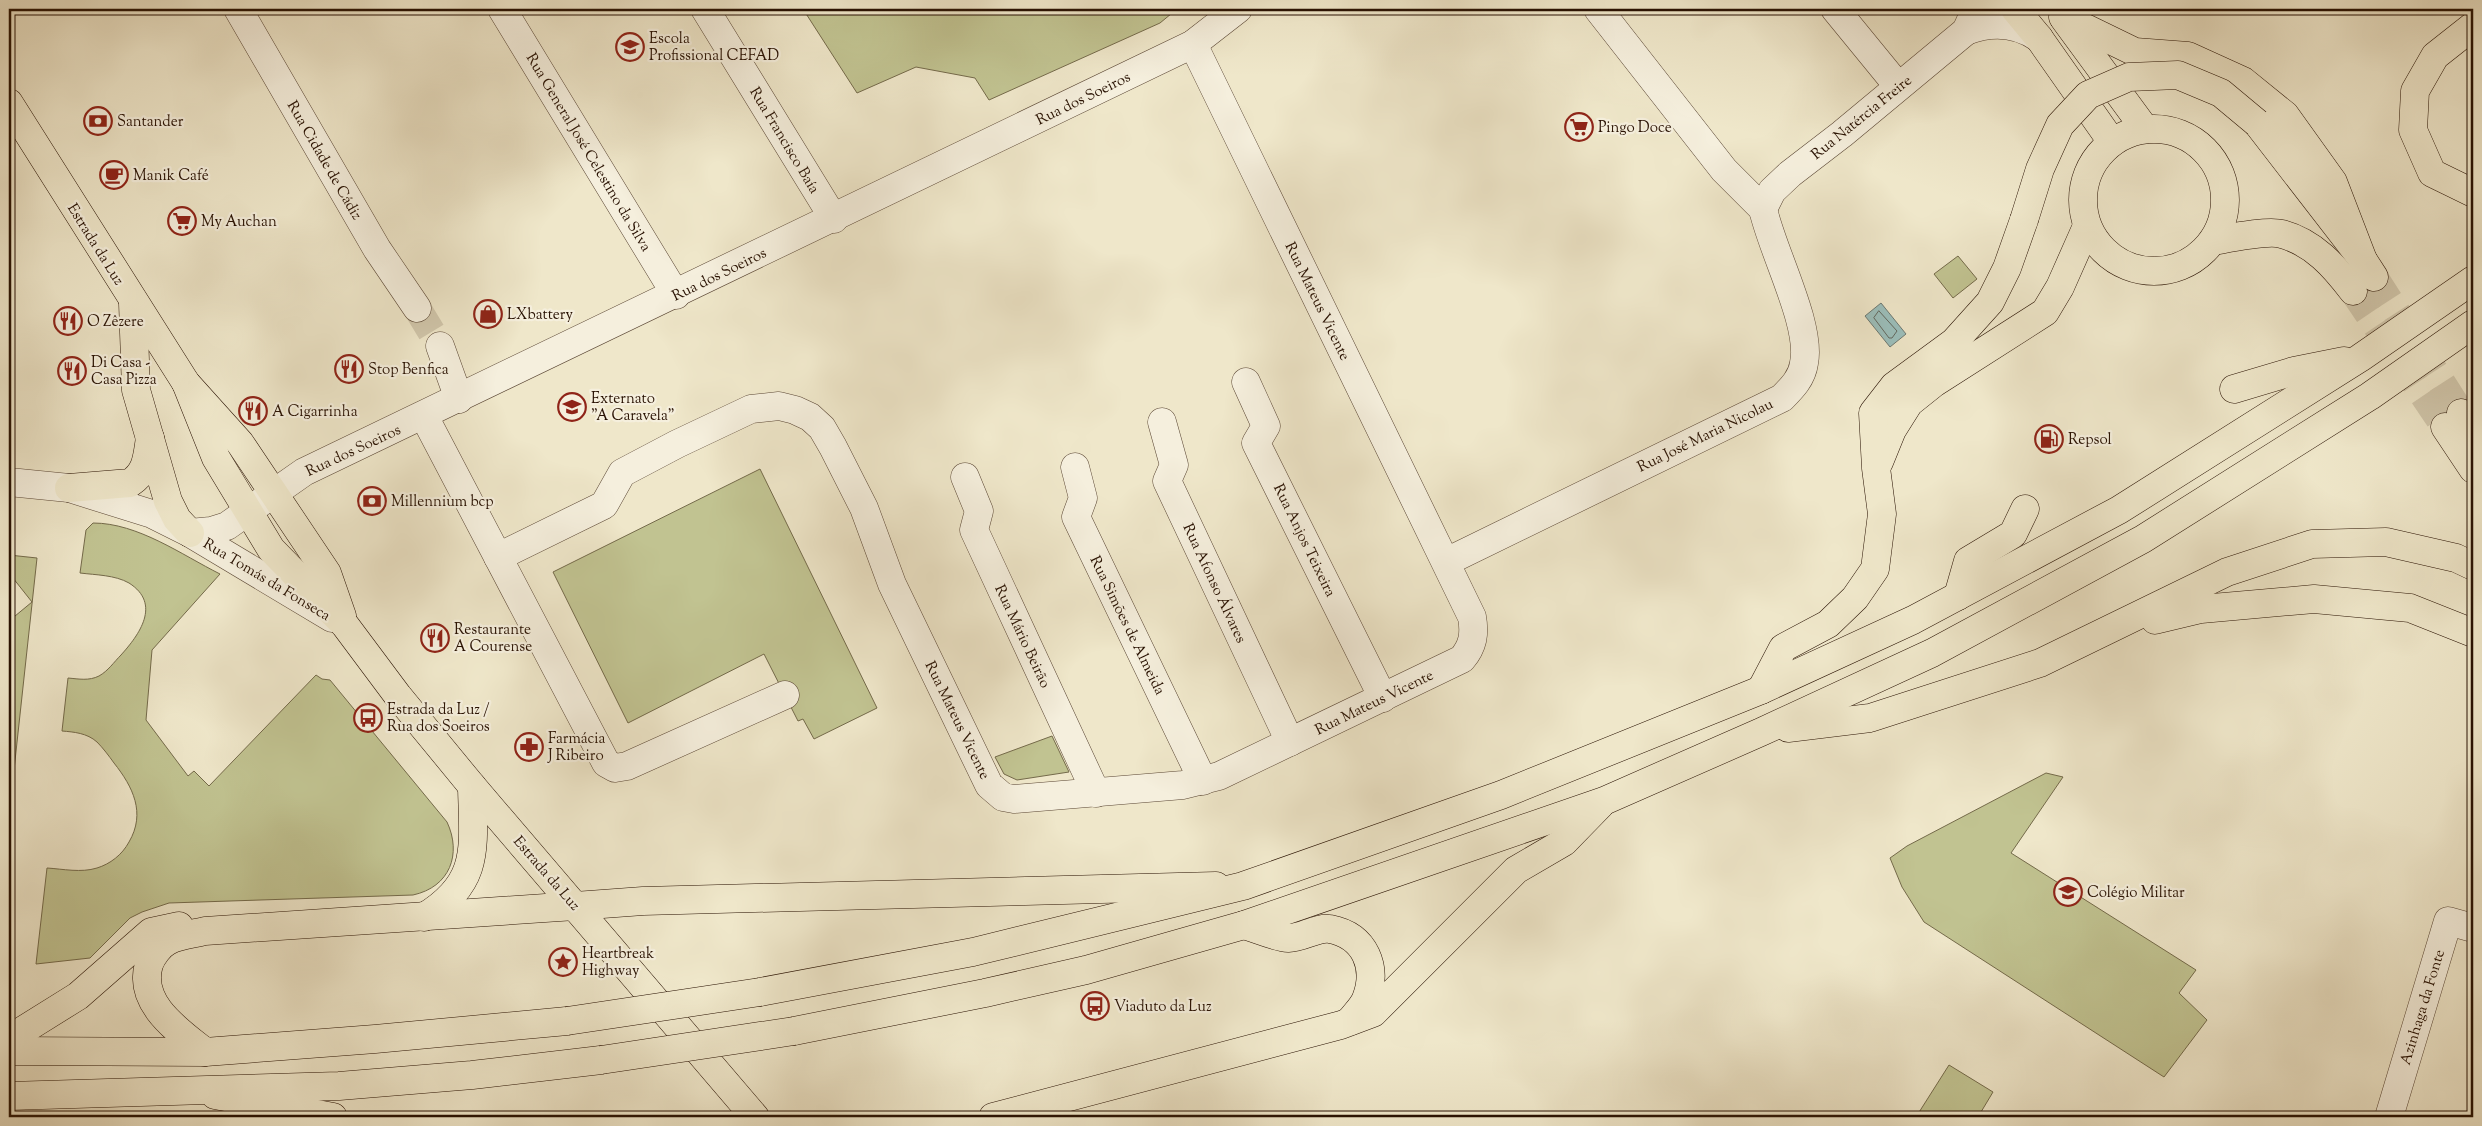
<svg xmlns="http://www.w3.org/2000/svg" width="2482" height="1126" font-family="'Sorts Mill Goudy',serif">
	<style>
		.green { fill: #c1c391; stroke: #746a4a }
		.water { fill: #9bbfbc; stroke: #6d7972 }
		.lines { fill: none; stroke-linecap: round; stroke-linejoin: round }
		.shore { stroke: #62685f; stroke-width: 1 }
		.minor-tunnel { stroke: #d1c7ac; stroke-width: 28; stroke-dasharray: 28 14; stroke-linecap: butt }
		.major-tunnel { stroke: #d1c7ac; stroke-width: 28; stroke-dasharray: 28 14; stroke-linecap: butt }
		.minor-casing { stroke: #5a4634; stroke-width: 29 }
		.major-casing { stroke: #281102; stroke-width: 29 }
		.highway-casing { stroke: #281102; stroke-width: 29 }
		.minor { stroke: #f5efdd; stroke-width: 28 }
		.major { stroke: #efe7ca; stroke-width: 28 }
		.highway { stroke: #efe7ca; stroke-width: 28 }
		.highway-bridge-casing { stroke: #281102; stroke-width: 29; stroke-linecap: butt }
		.highway-bridge { stroke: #efe7ca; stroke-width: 28 }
		.labels { text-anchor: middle; stroke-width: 4.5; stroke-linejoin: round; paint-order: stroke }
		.poi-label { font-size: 15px; fill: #281102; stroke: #f5efdd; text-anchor: start }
		.street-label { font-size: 15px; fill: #281102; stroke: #f5efdd }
	</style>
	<rect width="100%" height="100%" fill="#efe7ca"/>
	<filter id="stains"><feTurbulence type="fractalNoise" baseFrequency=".004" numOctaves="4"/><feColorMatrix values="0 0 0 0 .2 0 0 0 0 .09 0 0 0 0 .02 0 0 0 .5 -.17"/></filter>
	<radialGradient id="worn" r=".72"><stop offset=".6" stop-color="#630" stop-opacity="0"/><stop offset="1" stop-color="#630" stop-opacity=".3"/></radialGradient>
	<g class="green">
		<polygon points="803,9 1177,9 1160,23 989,100 975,78 916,67 857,93"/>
		<polygon points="1958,256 1977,279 1953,298 1934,274"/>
		<polygon points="760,469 877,708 814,739 803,719 798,721 764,654 628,723 553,572"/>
		<path d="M93 523C138 523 182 555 220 574L152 650 146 720 188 776 194 771 209 786 316 675 322 679 330 680 447 822C462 854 450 887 413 895L169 903 142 912 130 918 90 958 36 964 47 868C63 869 81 873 97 868 110 864 122 855 129 842 146 813 133 787 114 763 109 756 103 748 97 742 87 733 74 732 62 731L68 678C79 679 89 681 99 676 108 671 114 662 121 655 139 635 162 604 129 583 115 575 96 575 80 573L86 530Z"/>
		<polygon points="9,555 37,558 14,770 9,770 9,621 32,602 9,573"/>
		<polygon points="1052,736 1069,772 1017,780 1004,774 995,757"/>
		<polygon points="2046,773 2063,777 2011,853 2196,970 2179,993 2207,1020 2164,1077 1924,922 1902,887 1890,858 1907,846"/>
		<polygon points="1949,1065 1993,1092 1978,1117 1916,1117"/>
	</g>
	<polygon class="water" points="1881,303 1906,334 1890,347 1865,316"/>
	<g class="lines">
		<polygon class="shore" points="1879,311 1897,331 1892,338 1889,338 1874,318"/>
		<polyline class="minor-tunnel" points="417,308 440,346"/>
		<g class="major-tunnel">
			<polyline points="2374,277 2461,413"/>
			<polyline points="2353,291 2445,427"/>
		</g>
		<defs>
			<g id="minor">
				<polyline points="238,9 377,249 417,308"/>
				<polyline points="502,9 676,295"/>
				<polyline points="705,9 834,219"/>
				<polyline points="1598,9 1724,170 1763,209"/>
				<polyline points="1835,9 1898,86"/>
				<path d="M1966 31C1992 21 2016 22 2039 38"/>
				<polyline points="1763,209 1772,191 1790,174 1842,134 1966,31 1976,9"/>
				<polyline points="440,346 459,399"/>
				<polyline points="1246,382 1266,426 1256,443 1383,698"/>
				<polyline points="424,416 606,763 615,768 627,766 785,695"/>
				<polyline points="1162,422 1174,465 1167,481 1290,742"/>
				<polyline points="1075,467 1083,498 1076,517 1203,781"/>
				<polyline points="965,477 979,511 974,530 1096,793"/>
				<polyline points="9,482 69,488 152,514 190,533 332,618"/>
				<polyline points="190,533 211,531 227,526 304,472 1193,44 1238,9"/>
				<path d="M498 557 604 505 622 473 677 444 751 409 779 406 795 410 810 417 822 428 833 447 864 508 892 584 989 785 1003 797 1014 799 1183 785 1219 776 1462 659C1473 646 1475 634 1472 617L1193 44"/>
				<path d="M1446 562 1782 398C1792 388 1802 378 1804 363 1812 325 1772 251 1763 209"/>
				<polyline points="2389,1117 2448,921 2473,928"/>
			</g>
			<g id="major">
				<polyline points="2015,9 2039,38 2112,142"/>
				<polyline points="2063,17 2135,52 2188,56 2243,81 2285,115 2333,182 2363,260 2374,277"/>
				<polyline points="2065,20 2145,129"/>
				<polyline points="9,103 186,383 240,443 327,573 342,616"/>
				<circle cx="2154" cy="200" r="71"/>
				<path d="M2213 241C2230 238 2268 230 2282 234 2314 243 2334 266 2353 291"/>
				<polyline points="133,303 136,390 168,501 177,519 190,533"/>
				<polyline points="186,383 216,458 271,549 345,625 398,696 472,786 755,1117"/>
				<polyline points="2461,413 2473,430"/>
				<polyline points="2445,427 2473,469"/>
				<path d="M69 488 130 483C147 472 147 457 150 438"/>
				<polyline points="575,906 643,901 1216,886"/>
				<polyline points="215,1095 333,1117"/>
			</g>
			<g id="highway">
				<polyline points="2473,26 2435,56 2415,91 2413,130 2432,173 2473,193"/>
				<polyline points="2257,123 2363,260"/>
				<polyline points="2234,389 2294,371 2344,361"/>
				<polyline points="1879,462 1892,430 1909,403 1934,383 2045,312 2060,287 2087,226"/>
				<polyline points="1958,596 1968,561 2013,534 2025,509"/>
				<polyline points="2155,620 2201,609 2314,599 2410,608 2473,633"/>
				<polyline points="1761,690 1783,648 1828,624 1855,598 1875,569 1882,514 1876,468 1873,413 1894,386 1954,342 1990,302 2007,268 2024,220"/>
				<polyline points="1788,728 1870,718 2040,663 2227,572 2312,544 2386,542 2456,558 2473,566"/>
				<path d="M424 917C482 882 473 846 472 786"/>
				<path d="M1244 925C1258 929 1274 937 1289 938 1302 938 1317 927 1330 929 1366 936 1378 968 1366 999 1363 1007 1355 1014 1350 1021"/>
				<polyline points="760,992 973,952 1243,886 1501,795 1761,690 1913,620 2119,510 2360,358 2473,280"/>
				<polyline points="794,1031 985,993 1086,970 1244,925 1604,801 1761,732 1932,653 2143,539 2370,396 2473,324"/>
				<polyline points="9,1039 78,996 151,932 179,926"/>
				<polyline points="9,1051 205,1052 375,1039 567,1021"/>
				<path d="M205 1052C179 1031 137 1004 149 964 152 956 160 945 168 941 178 935 194 934 205 931L575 906"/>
				<polyline points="9,1096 339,1086 472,1075 601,1060"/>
				<polyline points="993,1117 1341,1025 1373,1013 1516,870 1564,842 1600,805"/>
			</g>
		</defs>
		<use href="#minor" class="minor-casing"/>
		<use href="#major" class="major-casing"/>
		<use href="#highway" class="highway-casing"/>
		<use href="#minor" class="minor"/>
		<use href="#major" class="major"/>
		<use href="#highway" class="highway"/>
		<defs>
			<g id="highway-bridge">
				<polyline points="2024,220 2040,169 2060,125 2088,95 2129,77 2178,75 2221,93 2257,123"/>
				<polyline points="567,1021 760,992"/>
				<polyline points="601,1060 794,1031"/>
			</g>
		</defs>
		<use href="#highway-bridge" class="highway-bridge-casing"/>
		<use href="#highway-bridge" class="highway-bridge"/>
	</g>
	<defs>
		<symbol id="school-ring" viewBox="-11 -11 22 22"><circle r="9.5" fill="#f5efdd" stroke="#8f2418" stroke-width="1.5"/><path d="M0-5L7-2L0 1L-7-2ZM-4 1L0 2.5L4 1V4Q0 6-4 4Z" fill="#8f2418"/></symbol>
		<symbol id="bank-ring" viewBox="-11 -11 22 22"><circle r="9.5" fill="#f5efdd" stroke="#8f2418" stroke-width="1.5"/><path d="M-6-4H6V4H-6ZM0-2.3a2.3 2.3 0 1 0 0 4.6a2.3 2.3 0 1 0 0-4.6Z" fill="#8f2418"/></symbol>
		<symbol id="supermarket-ring" viewBox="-11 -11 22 22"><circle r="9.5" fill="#f5efdd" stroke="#8f2418" stroke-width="1.5"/><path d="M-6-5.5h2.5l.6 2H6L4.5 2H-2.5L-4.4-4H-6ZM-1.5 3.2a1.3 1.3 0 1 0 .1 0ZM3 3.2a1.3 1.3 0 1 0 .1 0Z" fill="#8f2418"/></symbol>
		<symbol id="cafe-ring" viewBox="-11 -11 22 22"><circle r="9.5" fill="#f5efdd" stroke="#8f2418" stroke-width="1.5"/><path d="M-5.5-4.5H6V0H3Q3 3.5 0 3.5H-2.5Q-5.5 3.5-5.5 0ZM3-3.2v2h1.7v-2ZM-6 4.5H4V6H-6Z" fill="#8f2418"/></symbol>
		<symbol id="shop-ring" viewBox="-11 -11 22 22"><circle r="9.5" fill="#f5efdd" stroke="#8f2418" stroke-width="1.5"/><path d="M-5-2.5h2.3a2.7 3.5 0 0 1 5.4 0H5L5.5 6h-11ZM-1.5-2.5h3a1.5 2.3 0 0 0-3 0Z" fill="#8f2418"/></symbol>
		<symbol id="restaurant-ring" viewBox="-11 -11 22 22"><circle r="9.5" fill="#f5efdd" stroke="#8f2418" stroke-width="1.5"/><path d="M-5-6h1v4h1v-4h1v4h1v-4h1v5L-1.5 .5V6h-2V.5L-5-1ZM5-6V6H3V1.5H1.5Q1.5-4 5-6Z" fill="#8f2418"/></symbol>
		<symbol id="fuel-ring" viewBox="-11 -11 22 22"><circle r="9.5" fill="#f5efdd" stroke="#8f2418" stroke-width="1.5"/><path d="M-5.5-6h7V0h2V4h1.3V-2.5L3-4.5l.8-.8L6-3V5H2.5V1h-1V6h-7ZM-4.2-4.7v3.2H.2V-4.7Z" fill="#8f2418"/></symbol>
		<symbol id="bus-ring" viewBox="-11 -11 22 22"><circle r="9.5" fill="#f5efdd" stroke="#8f2418" stroke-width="1.5"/><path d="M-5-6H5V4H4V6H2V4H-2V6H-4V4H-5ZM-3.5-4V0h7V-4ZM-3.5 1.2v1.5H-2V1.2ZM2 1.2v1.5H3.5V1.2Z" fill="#8f2418"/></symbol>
		<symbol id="pharmacy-ring" viewBox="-11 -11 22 22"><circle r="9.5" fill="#f5efdd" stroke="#8f2418" stroke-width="1.5"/><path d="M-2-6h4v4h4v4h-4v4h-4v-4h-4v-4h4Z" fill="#8f2418"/></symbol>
		<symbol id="sight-ring" viewBox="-11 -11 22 22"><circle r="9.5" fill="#f5efdd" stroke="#8f2418" stroke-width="1.5"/><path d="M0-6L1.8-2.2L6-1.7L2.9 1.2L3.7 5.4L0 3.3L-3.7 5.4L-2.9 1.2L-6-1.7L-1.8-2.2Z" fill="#8f2418"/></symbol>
	</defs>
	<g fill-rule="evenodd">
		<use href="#school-ring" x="614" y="31" width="32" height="32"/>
		<use href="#bank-ring" x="82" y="105" width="32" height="32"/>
		<use href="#supermarket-ring" x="1563" y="111" width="32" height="32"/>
		<use href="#cafe-ring" x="98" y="159" width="32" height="32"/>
		<use href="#supermarket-ring" x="166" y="205" width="32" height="32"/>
		<use href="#shop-ring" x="472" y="298" width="32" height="32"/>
		<use href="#restaurant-ring" x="52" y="305" width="32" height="32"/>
		<use href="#restaurant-ring" x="333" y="353" width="32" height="32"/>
		<use href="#restaurant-ring" x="56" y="355" width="32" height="32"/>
		<use href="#school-ring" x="556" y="391" width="32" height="32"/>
		<use href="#restaurant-ring" x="237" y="395" width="32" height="32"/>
		<use href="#fuel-ring" x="2033" y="423" width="32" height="32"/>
		<use href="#bank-ring" x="356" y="485" width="32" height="32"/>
		<use href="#restaurant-ring" x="419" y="622" width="32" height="32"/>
		<use href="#bus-ring" x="352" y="702" width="32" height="32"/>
		<use href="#pharmacy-ring" x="513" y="731" width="32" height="32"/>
		<use href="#school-ring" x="2052" y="876" width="32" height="32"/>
		<use href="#sight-ring" x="547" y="946" width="32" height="32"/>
		<use href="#bus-ring" x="1079" y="990" width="32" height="32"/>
	</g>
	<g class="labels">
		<g class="poi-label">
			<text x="649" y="43">Escola<tspan x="649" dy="17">Profissional CEFAD</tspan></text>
			<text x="117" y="126">Santander</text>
			<text x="1598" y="132">Pingo Doce</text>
			<text x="133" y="180">Manik Café</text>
			<text x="201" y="226">My Auchan</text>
			<text x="507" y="319">LXbattery</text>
			<text x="87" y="326">O Zêzere</text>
			<text x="91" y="367">Di Casa -<tspan x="91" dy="17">Casa Pizza</tspan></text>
			<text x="368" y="374">Stop Benfica</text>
			<text x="591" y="403">Externato<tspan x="591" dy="17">"A Caravela"</tspan></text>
			<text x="272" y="416">A Cigarrinha</text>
			<text x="2068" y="444">Repsol</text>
			<text x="391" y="506">Millennium bcp</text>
			<text x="454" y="634">Restaurante<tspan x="454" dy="17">A Courense</tspan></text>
			<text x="387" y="714">Estrada da Luz /<tspan x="387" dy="17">Rua dos Soeiros</tspan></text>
			<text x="548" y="743">Farmácia<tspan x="548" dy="17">J Ribeiro</tspan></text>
			<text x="2087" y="897">Colégio Militar</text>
			<text x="582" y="958">Heartbreak<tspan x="582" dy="17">Highway</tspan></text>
			<text x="1114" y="1011">Viaduto da Luz</text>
		</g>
		<g class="street-label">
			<text transform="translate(1083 98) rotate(-26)" y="5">Rua dos Soeiros</text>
			<text transform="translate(1861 117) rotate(-39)" y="5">Rua Natércia Freire</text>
			<text transform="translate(785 140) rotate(59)" y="5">Rua Francisco Baía</text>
			<text transform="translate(589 152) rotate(59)" y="5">Rua General José Celestino da Silva</text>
			<text transform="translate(325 160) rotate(60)" y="5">Rua Cidade de Cádiz</text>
			<text transform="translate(96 244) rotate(58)" y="5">Estrada da Luz</text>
			<text transform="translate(719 274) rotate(-26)" y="5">Rua dos Soeiros</text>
			<text transform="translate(1318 301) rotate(64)" y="5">Rua Mateus Vicente</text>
			<text transform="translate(1705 435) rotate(-26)" y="5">Rua José Maria Nicolau</text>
			<text transform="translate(353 450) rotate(-25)" y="5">Rua dos Soeiros</text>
			<text transform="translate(1305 540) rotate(64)" y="5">Rua Anjos Teixeira</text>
			<text transform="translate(267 579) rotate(31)" y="5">Rua Tomás da Fonseca</text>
			<text transform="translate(1215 583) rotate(65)" y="5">Rua Afonso Álvares</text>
			<text transform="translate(1128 625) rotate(64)" y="5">Rua Simões de Almeida</text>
			<text transform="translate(1023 636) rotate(65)" y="5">Rua Mário Beirão</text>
			<text transform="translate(1374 702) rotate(-26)" y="5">Rua Mateus Vicente</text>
			<text transform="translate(958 720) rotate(64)" y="5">Rua Mateus Vicente</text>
			<text transform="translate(547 873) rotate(49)" y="5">Estrada da Luz</text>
			<text transform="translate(2422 1007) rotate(-73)" y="5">Azinhaga da Fonte</text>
		</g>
	</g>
	<rect width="2482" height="1126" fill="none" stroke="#efe7ca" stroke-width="30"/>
	<rect x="10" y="10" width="2462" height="1106" fill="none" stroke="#281102" stroke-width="2.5"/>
	<rect x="15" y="15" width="2452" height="1096" fill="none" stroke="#281102"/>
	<rect width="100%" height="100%" filter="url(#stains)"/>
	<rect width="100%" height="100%" fill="url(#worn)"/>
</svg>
